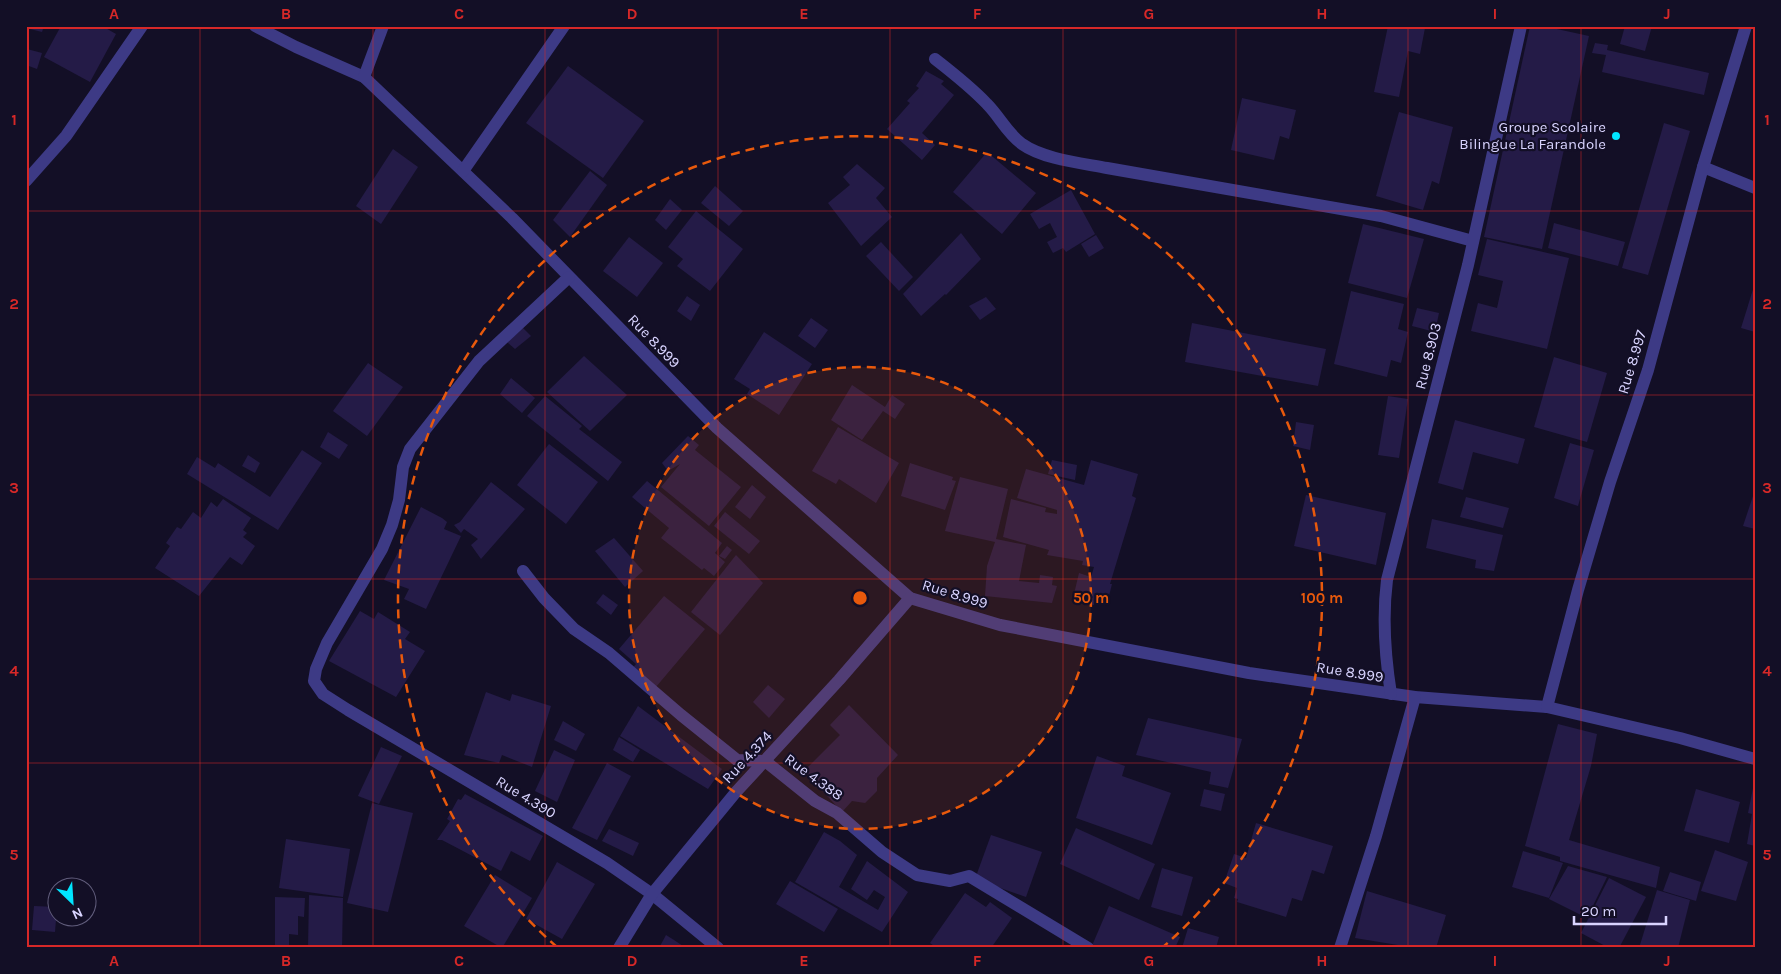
<svg xmlns="http://www.w3.org/2000/svg" width="1781" height="974" font-family="Karla,sans-serif">
	<style>
		.building { fill: #241b47 }
		.lines { fill: none; stroke-linecap: round; stroke-linejoin: round }
		.minor { stroke: #3d3a85; stroke-width: 12 }
		.grid { fill: none; stroke: #d62828; stroke-width: 1; stroke-opacity: 0.55 }
		.ring { fill: none; stroke: #e8590c; stroke-width: 2.5; stroke-dasharray: 9 6 }
		.poi-dot { fill: #00e5ff; stroke: #130f26; stroke-width: 2 }
		.labels { text-anchor: middle; stroke-width: 4.5; stroke-linejoin: round; paint-order: stroke }
		.poi-label { font-size: 15px; fill: #d9d4ff; stroke: #130f26; text-anchor: end }
		.street-label { font-size: 15px; fill: #d9d4ff; stroke: #130f26 }
		.centre { fill: #e8590c; stroke: #130f26; stroke-width: 2.5 }
		.ring-label { font-size: 15px; text-anchor: middle; font-weight: bold; fill: #e8590c; stroke: #130f26; stroke-width: 4.5; stroke-linejoin: round; paint-order: stroke }
		.neatline { fill: none; stroke: #d62828; stroke-width: 2 }
		.grid-label { font-size: 16px; text-anchor: middle; font-weight: bold; fill: #d62828 }
	</style>
	<rect width="100%" height="100%" fill="#130f26"/>
	<g class="building">
		<polygon points="26,26 44,26 42,32 26,28"/>
		<polygon points="61,26 102,26 116,34 90,82 44,57"/>
		<polygon points="1388,26 1417,26 1425,28 1420,54 1408,51 1399,97 1374,92"/>
		<polygon points="1530,26 1543,26 1589,36 1542,249 1484,237"/>
		<polygon points="1625,26 1652,26 1645,51 1620,44"/>
		<polygon points="1595,43 1608,45 1607,50 1709,73 1704,95 1602,72 1606,55 1592,53"/>
		<polygon points="27,49 42,53 37,69 26,65"/>
		<polygon points="568,66 644,121 603,178 526,123"/>
		<polygon points="926,71 944,81 941,84 954,95 922,133 935,145 922,160 887,129 910,103 907,101 919,88 916,86"/>
		<polygon points="1242,98 1296,110 1289,139 1280,136 1274,160 1231,150"/>
		<polygon points="1399,112 1453,127 1439,184 1432,181 1423,210 1376,196"/>
		<polygon points="1664,123 1690,131 1648,275 1622,268"/>
		<polygon points="393,149 418,167 381,224 356,206"/>
		<polygon points="987,152 1036,193 1002,234 953,192"/>
		<polygon points="857,164 885,188 876,198 892,217 861,246 828,203 850,185 843,177"/>
		<polygon points="590,171 607,185 570,237 553,220"/>
		<polygon points="715,186 743,211 729,226 701,203"/>
		<polygon points="1071,190 1095,234 1066,252 1063,248 1053,253 1047,242 1057,237 1050,223 1039,229 1030,214"/>
		<polygon points="670,199 682,210 666,230 655,220"/>
		<polygon points="696,211 743,249 710,291 677,266 683,259 668,247"/>
		<polygon points="1554,223 1625,242 1618,266 1548,248"/>
		<polygon points="1363,224 1424,239 1407,298 1348,283"/>
		<polygon points="961,233 981,259 946,295 945,294 921,316 903,294"/>
		<polygon points="1096,235 1104,248 1089,257 1081,244"/>
		<polygon points="629,237 663,263 637,297 603,271"/>
		<polygon points="1487,239 1569,258 1547,349 1471,331 1478,303 1497,308 1503,281 1478,275"/>
		<polygon points="881,242 913,277 899,291 866,256"/>
		<polygon points="1755,283 1755,332 1741,328"/>
		<polygon points="1351,291 1404,304 1398,329 1408,332 1401,363 1391,360 1387,377 1334,364"/>
		<polygon points="687,296 700,305 691,321 677,311"/>
		<polygon points="986,297 996,309 980,320 969,306"/>
		<polygon points="1417,308 1439,313 1435,332 1412,326"/>
		<polygon points="811,318 828,330 815,348 798,336"/>
		<polygon points="1192,323 1326,349 1318,386 1185,362"/>
		<polygon points="523,328 531,336 515,349 507,342"/>
		<polygon points="764,332 812,364 779,415 747,394 750,389 734,379"/>
		<polygon points="584,356 627,395 590,431 547,392"/>
		<polygon points="1554,357 1607,373 1587,442 1534,427"/>
		<polygon points="368,363 403,387 367,436 333,411"/>
		<polygon points="511,378 535,398 522,413 500,394"/>
		<polygon points="852,385 885,407 892,395 905,404 895,419 883,411 862,440 831,420"/>
		<polygon points="545,396 582,426 579,429 622,462 608,481 527,416"/>
		<polygon points="1388,396 1408,399 1399,458 1378,455"/>
		<polygon points="1455,420 1525,439 1518,464 1473,452 1463,490 1438,483"/>
		<polygon points="1296,422 1314,425 1310,450 1293,446"/>
		<polygon points="838,427 899,463 876,503 839,479 836,484 812,471"/>
		<polygon points="328,432 348,445 339,459 320,447"/>
		<polygon points="688,436 699,445 695,450 741,487 709,526 661,487 680,464 668,471 662,463"/>
		<polygon points="1570,443 1594,450 1578,506 1554,498"/>
		<polygon points="549,444 598,482 566,524 517,485"/>
		<polygon points="302,450 322,463 278,530 187,474 197,457 215,468 218,463 270,497"/>
		<polygon points="248,455 260,463 255,473 242,466"/>
		<polygon points="1052,460 1077,465 1075,480 1048,474"/>
		<polygon points="1091,460 1138,474 1132,496 1136,498 1110,584 1112,584 1107,604 1095,601 1094,605 1086,604 1087,599 1074,594 1079,573 1091,577 1094,567 1082,565 1083,561 1047,555 1049,550 1003,537 1011,499 1046,508 1045,512 1057,514 1057,510 1017,498 1026,469 1084,485"/>
		<polygon points="910,463 953,477 952,480 956,481 945,510 901,496"/>
		<polygon points="960,477 1008,489 996,539 1026,545 1019,581 1039,583 1040,575 1053,577 1052,585 1057,586 1052,603 985,596 987,566 995,542 945,531"/>
		<polygon points="647,481 722,543 715,553 725,562 714,576 704,568 702,570 661,538 669,528 632,497"/>
		<polygon points="491,482 525,509 481,559 471,545 478,539 464,529 461,533 454,525 460,522"/>
		<polygon points="752,485 766,497 750,519 735,507"/>
		<polygon points="1755,490 1755,529 1743,526"/>
		<polygon points="1306,495 1386,513 1376,565 1294,546"/>
		<polygon points="1466,497 1509,508 1503,528 1460,517"/>
		<polygon points="223,499 251,518 243,530 247,533 243,537 255,546 242,565 230,557 199,596 155,568 170,546 166,543 177,527 181,529 193,512 201,518 211,502 217,507"/>
		<polygon points="421,507 442,518 447,522 444,529 461,536 426,609 404,599 409,589 384,580"/>
		<polygon points="725,512 760,541 749,554 714,526"/>
		<polygon points="1432,519 1503,535 1494,571 1475,568 1476,560 1426,548"/>
		<polygon points="614,538 643,571 625,587 595,551"/>
		<polygon points="727,546 732,550 725,559 719,556"/>
		<polygon points="736,555 763,583 720,635 691,612"/>
		<polygon points="603,594 618,605 611,615 596,603"/>
		<polygon points="664,596 705,629 650,694 627,674 636,664 619,649"/>
		<polygon points="360,611 374,619 378,612 410,632 405,639 425,651 396,697 329,661"/>
		<polygon points="768,685 785,699 769,718 753,702"/>
		<polygon points="486,692 510,701 512,694 551,706 532,767 502,755 499,763 464,755"/>
		<polygon points="849,705 898,755 877,778 877,791 865,803 852,801 842,812 804,771 840,735 830,725"/>
		<polygon points="638,706 722,769 708,789 620,736"/>
		<polygon points="1148,718 1242,739 1228,788 1209,784 1211,772 1136,755"/>
		<polygon points="563,721 585,734 576,751 554,740"/>
		<polygon points="1558,724 1597,734 1591,766 1569,840 1660,867 1656,888 1560,861 1560,857 1525,846"/>
		<polygon points="619,737 640,750 633,762 613,750"/>
		<polygon points="381,747 402,756 379,804 358,796"/>
		<polygon points="554,750 575,760 557,802 535,791"/>
		<polygon points="1097,756 1125,766 1122,776 1171,793 1152,845 1076,818"/>
		<polygon points="607,763 631,776 597,840 572,828"/>
		<polygon points="1753,788 1755,789 1755,846 1747,844 1752,814 1748,813"/>
		<polygon points="1204,789 1225,794 1221,811 1200,806"/>
		<polygon points="1696,789 1740,802 1729,843 1684,831"/>
		<polygon points="465,794 543,836 530,861 511,851 501,871 442,840 437,840 450,821 447,819 458,799 461,800"/>
		<polygon points="372,803 413,813 388,912 347,903"/>
		<polygon points="1256,823 1333,846 1324,874 1312,870 1302,901 1292,898 1286,917 1237,902 1238,899 1234,898 1237,888 1224,883 1234,854 1246,858"/>
		<polygon points="1076,828 1155,864 1139,900 1060,864"/>
		<polygon points="609,829 639,843 633,856 602,841"/>
		<polygon points="824,832 840,841 857,855 839,887 878,910 885,897 874,890 867,900 851,889 867,861 908,892 882,932 795,882"/>
		<polygon points="991,835 1042,852 1026,897 975,879"/>
		<polygon points="286,839 350,849 343,897 279,888"/>
		<polygon points="1715,850 1748,862 1736,901 1701,891"/>
		<polygon points="1523,851 1563,863 1549,898 1512,887"/>
		<polygon points="557,862 595,884 562,939 526,919"/>
		<polygon points="1568,866 1607,877 1587,918 1549,899"/>
		<polygon points="1162,868 1193,877 1182,916 1151,907"/>
		<polygon points="1670,872 1701,882 1696,901 1663,891"/>
		<polygon points="495,875 532,898 502,948 464,926"/>
		<polygon points="1609,878 1646,897 1619,948 1609,948 1581,933"/>
		<polygon points="790,881 838,909 824,932 776,904"/>
		<polygon points="1657,890 1690,900 1678,948 1639,948"/>
		<polygon points="1367,891 1446,915 1436,948 1416,948 1355,938"/>
		<polygon points="965,893 986,907 990,902 1012,918 991,948 937,948 930,943"/>
		<polygon points="309,895 343,898 342,948 308,948"/>
		<polygon points="275,897 305,898 304,917 298,916 298,935 289,934 289,948 275,948"/>
		<polygon points="34,906 57,907 55,932 32,930"/>
		<polygon points="1109,906 1180,937 1175,948 1091,948"/>
		<polygon points="1188,928 1219,937 1216,948 1182,948"/>
		<polygon points="666,935 674,940 686,948 659,948"/>
	</g>
	<g class="lines">
		<g class="minor">
			<polyline points="255,26 296,47 364,77"/>
			<polyline points="383,26 364,77 512,218 717,428 910,598 1000,625 1249,673 1415,697 1547,707 1680,738 1755,759"/>
			<path d="M935 59C953 73 971 87 987 104 1000 117 1006 132 1022 144 1043 159 1081 163 1107 168L1381 216 1473 241"/>
			<polyline points="1703,167 1755,188"/>
			<polyline points="463,171 564,26"/>
			<polyline points="26,181 66,136 142,26"/>
			<polyline points="569,277 479,361 410,449 403,467 399,500 392,525 382,549 327,643 316,669 314,681 323,694 348,710 607,863 652,894 718,948"/>
			<polyline points="523,571 544,598 574,629 609,653 681,715 737,760 765,761 815,801 837,813 882,852 917,875 950,881 969,876 1088,948"/>
			<path d="M1391 694C1385 656 1382 619 1387 580L1468 265 1521 26"/>
			<polyline points="1547,707 1578,590 1610,482 1648,370 1703,167 1746,26"/>
			<polyline points="619,948 652,894 736,792 839,680 910,598"/>
			<polyline points="1340,948 1376,836 1415,697"/>
		</g>
	</g>
	<path class="grid" d="M200 26V948M373 26V948M545 26V948M718 26V948M890 26V948M1063 26V948M1236 26V948M1408 26V948M1581 26V948M26 211H1755M26 395H1755M26 579H1755M26 763H1755"/>
	<circle cx="860" cy="598" r="231" fill="#e8590c" fill-opacity=".12"/>
	<g class="ring">
		<circle cx="860" cy="598" r="231"/>
		<path d="M557 947A462 462 0 1 1 1163 947"/>
	</g>
	<circle class="poi-dot" cx="1616" cy="136" r="5"/>
	<g class="labels">
		<g class="poi-label">
			<text x="1606" y="132">Groupe Scolaire<tspan x="1606" dy="17">Bilingue La Farandole</tspan></text>
		</g>
		<g class="street-label">
			<text transform="translate(654 341) rotate(46)" y="5">Rue 8.999</text>
			<text transform="translate(1428 356) rotate(-76)" y="5">Rue 8.903</text>
			<text transform="translate(1632 362) rotate(-73)" y="5">Rue 8.997</text>
			<text transform="translate(955 594) rotate(17)" y="5">Rue 8.999</text>
			<text transform="translate(1350 672) rotate(9)" y="5">Rue 8.999</text>
			<text transform="translate(747 757) rotate(-47)" y="5">Rue 4.374</text>
			<text transform="translate(814 777) rotate(36)" y="5">Rue 4.388</text>
			<text transform="translate(526 797) rotate(31)" y="5">Rue 4.390</text>
		</g>
	</g>
	<circle cx="860" cy="598" r="8" class="centre"/>
	<g class="ring-label">
		<text x="1091" y="603">50 m</text>
		<text x="1322" y="603">100 m</text>
	</g>
	<rect width="1781" height="974" fill="none" stroke="#130f26" stroke-width="55"/>
	<g transform="translate(72 902) rotate(155)"><circle r="24" fill="#130f26" stroke="#625e7d"/>
	<path d="M0-4L9 19L0 12L-9 19Z" fill="#00e5ff"/>
	<text y="-8" font-size="14" font-weight="bold" text-anchor="middle" fill="#d9d4ff">N</text>
	</g>
	<path d="M1574 916v8h92v-8" fill="none" stroke="#d9d4ff" stroke-width="2.5"/>
	<text x="1581" y="916" font-size="15" fill="#d9d4ff" stroke="#130f26" stroke-width="4" paint-order="stroke">20 m</text>
	<rect x="28" y="28" width="1726" height="918" class="neatline"/>
	<g class="grid-label">
		<text x="114" y="19">A</text>
		<text x="286" y="19">B</text>
		<text x="459" y="19">C</text>
		<text x="632" y="19">D</text>
		<text x="804" y="19">E</text>
		<text x="977" y="19">F</text>
		<text x="1149" y="19">G</text>
		<text x="1322" y="19">H</text>
		<text x="1495" y="19">I</text>
		<text x="1667" y="19">J</text>
		<text x="14" y="125">1</text>
		<text x="1767" y="125">1</text>
		<text x="14" y="309">2</text>
		<text x="1767" y="309">2</text>
		<text x="14" y="493">3</text>
		<text x="1767" y="493">3</text>
		<text x="14" y="676">4</text>
		<text x="1767" y="676">4</text>
		<text x="14" y="860">5</text>
		<text x="1767" y="860">5</text>
		<text x="114" y="966">A</text>
		<text x="286" y="966">B</text>
		<text x="459" y="966">C</text>
		<text x="632" y="966">D</text>
		<text x="804" y="966">E</text>
		<text x="977" y="966">F</text>
		<text x="1149" y="966">G</text>
		<text x="1322" y="966">H</text>
		<text x="1495" y="966">I</text>
		<text x="1667" y="966">J</text>
	</g>
</svg>
